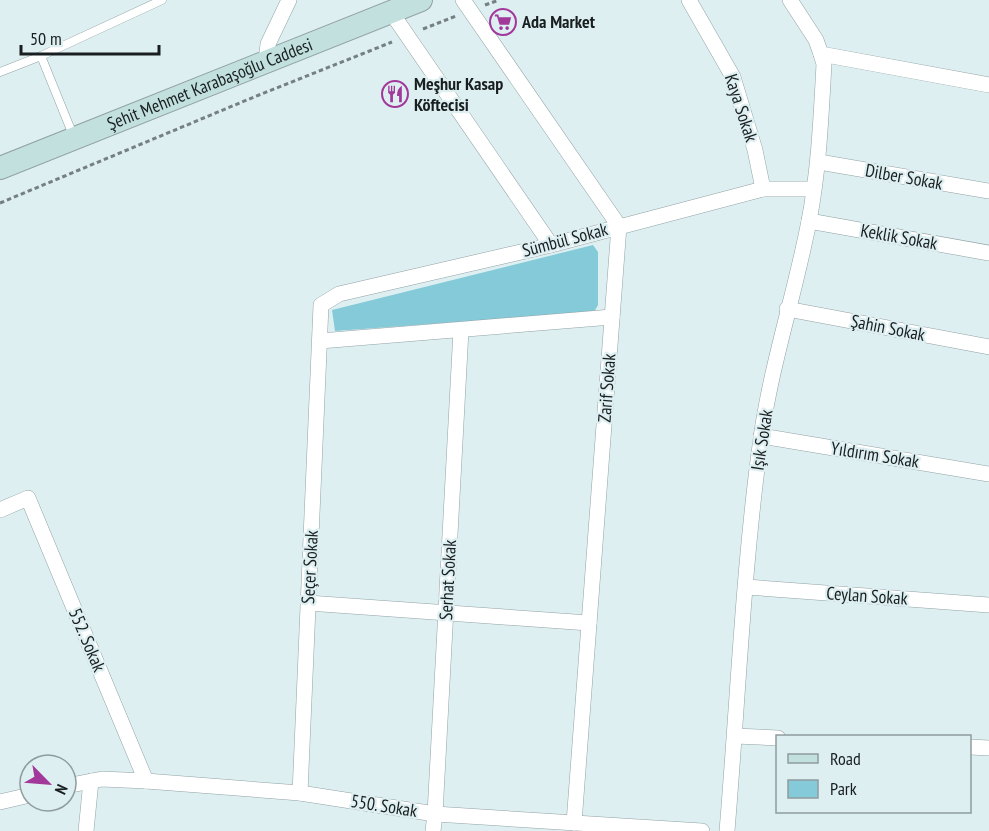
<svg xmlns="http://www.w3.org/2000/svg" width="989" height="831" font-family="'PT Sans Narrow',sans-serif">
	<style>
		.green { fill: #85cad9 }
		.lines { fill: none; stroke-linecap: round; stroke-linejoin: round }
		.lane-casing { stroke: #92a2a5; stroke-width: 9 }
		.street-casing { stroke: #92a2a5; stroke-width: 16 }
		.secondary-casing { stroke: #92a2a5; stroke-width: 24 }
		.path { stroke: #758082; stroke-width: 3; stroke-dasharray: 4.5 3; stroke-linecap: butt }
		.lane { stroke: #fff; stroke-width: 8 }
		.street { stroke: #fff; stroke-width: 15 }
		.secondary { stroke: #c2e0de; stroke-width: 22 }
		.labels { text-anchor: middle; stroke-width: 4.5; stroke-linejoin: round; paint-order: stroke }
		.poi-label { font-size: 18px; font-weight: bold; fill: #191f21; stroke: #deeff2; text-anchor: start }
		.street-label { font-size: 18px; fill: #191f21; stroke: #deeff2 }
	</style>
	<rect width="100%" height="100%" fill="#deeff2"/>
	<polygon class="green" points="593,245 598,252 598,305 594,312 335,331 332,310"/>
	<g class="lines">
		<defs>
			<g id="lane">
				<polyline points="41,56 73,135"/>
				<polyline points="0,72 41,56 162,0"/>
			</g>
			<g id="street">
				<polyline points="463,0 619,226 574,823"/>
				<polyline points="689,0 733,77 755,150 763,189"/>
				<polyline points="790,0 816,40 821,54 989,85"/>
				<polyline points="391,12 551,245"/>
				<polyline points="266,61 268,44 289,0"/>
				<polyline points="819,162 989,191"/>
				<polyline points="809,221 989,253"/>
				<polyline points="787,309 989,347"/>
				<polyline points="320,341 612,317"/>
				<polyline points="761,436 989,474"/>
				<polyline points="0,510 28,498 146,781"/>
				<polyline points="746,587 989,605"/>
				<polyline points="308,603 589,623"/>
				<polyline points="735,736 778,738"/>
				<polyline points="970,747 989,748"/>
				<polyline points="66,786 102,779 146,781 300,793 435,814 702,831"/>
				<polyline points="300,793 321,305 339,294 551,245 763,189 813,189"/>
				<polyline points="0,802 30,795"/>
				<polyline points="86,831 91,781"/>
				<polyline points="433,831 435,814 461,330"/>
				<path d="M727 831C738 700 743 568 761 438 771 365 795 294 809 221 819 169 821 117 824 64L821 54"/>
			</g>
			<g id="secondary">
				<path id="s1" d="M0 168 421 0"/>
			</g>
		</defs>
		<use href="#lane" class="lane-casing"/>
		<use href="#street" class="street-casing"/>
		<use href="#secondary" class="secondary-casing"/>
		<g class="path">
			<polyline points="485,5 499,0"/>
			<polyline points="423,29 456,16"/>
			<polyline points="0,203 254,97 392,42"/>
		</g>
		<use href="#lane" class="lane"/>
		<use href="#street" class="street"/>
		<use href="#secondary" class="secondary"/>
	</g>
	<defs>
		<symbol id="supermarket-ring" viewBox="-11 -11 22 22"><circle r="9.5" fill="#deeff2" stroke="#a1389a" stroke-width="1.5"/><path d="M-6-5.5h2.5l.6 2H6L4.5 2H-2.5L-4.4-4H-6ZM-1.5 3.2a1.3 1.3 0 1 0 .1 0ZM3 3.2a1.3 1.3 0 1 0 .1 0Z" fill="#a1389a"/></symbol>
		<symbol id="restaurant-ring" viewBox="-11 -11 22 22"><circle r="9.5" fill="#deeff2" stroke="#a1389a" stroke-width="1.5"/><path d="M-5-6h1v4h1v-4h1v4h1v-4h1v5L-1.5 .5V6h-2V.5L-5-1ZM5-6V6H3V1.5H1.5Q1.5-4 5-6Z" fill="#a1389a"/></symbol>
	</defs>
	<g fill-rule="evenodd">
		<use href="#supermarket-ring" x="488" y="7" width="30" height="30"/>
		<use href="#restaurant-ring" x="380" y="79" width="30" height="30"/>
	</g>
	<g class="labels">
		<g class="poi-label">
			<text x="522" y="28">Ada Market</text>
			<text x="414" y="90">Meşhur Kasap<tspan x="414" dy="21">Köftecisi</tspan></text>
		</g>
		<g class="street-label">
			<text dy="6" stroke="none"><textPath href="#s1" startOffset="226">Şehit Mehmet Karabaşoğlu Caddesi</textPath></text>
			<text transform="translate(741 108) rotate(72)" y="6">Kaya Sokak</text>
			<text transform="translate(904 177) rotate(10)" y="6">Dilber Sokak</text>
			<text transform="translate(899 237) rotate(10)" y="6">Keklik Sokak</text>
			<text transform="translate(565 240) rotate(-15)" y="6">Sümbül Sokak</text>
			<text transform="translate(888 328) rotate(11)" y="6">Şahin Sokak</text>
			<text transform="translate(607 388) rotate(-86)" y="6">Zarif Sokak</text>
			<text transform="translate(762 440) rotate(-81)" y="6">Işık Sokak</text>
			<text transform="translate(875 455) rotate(9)" y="6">Yıldırım Sokak</text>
			<text transform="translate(310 567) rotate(-87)" y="6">Seçer Sokak</text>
			<text transform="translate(448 580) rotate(-87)" y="6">Serhat Sokak</text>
			<text transform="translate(867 596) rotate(4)" y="6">Ceylan Sokak</text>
			<text transform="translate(87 640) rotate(67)" y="6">552. Sokak</text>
			<text transform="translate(384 806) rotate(9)" y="6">550. Sokak</text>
		</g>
	</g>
	<rect x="776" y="735" width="195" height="78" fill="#deeff2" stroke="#8f9c9e" stroke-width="1.5"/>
	<rect x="788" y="754" width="30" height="9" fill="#c2e0de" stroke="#8f9c9e" stroke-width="1.5"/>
	<text x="830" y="765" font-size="18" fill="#191f21">Road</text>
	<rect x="788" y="780" width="30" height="18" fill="#85cad9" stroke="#8f9c9e" stroke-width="1.5"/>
	<text x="830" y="795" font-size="18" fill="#191f21">Park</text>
	<g transform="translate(48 783) rotate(115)"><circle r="28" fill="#deeff2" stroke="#8f9c9e" stroke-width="1.5"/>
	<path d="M0-4.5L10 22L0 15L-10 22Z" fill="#a1389a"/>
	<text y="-9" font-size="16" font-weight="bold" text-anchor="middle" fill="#191f21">N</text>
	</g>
	<path d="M21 45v9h138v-9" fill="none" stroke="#191f21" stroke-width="3"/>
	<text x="30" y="45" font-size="18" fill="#191f21" stroke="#deeff2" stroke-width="4.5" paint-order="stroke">50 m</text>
</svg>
